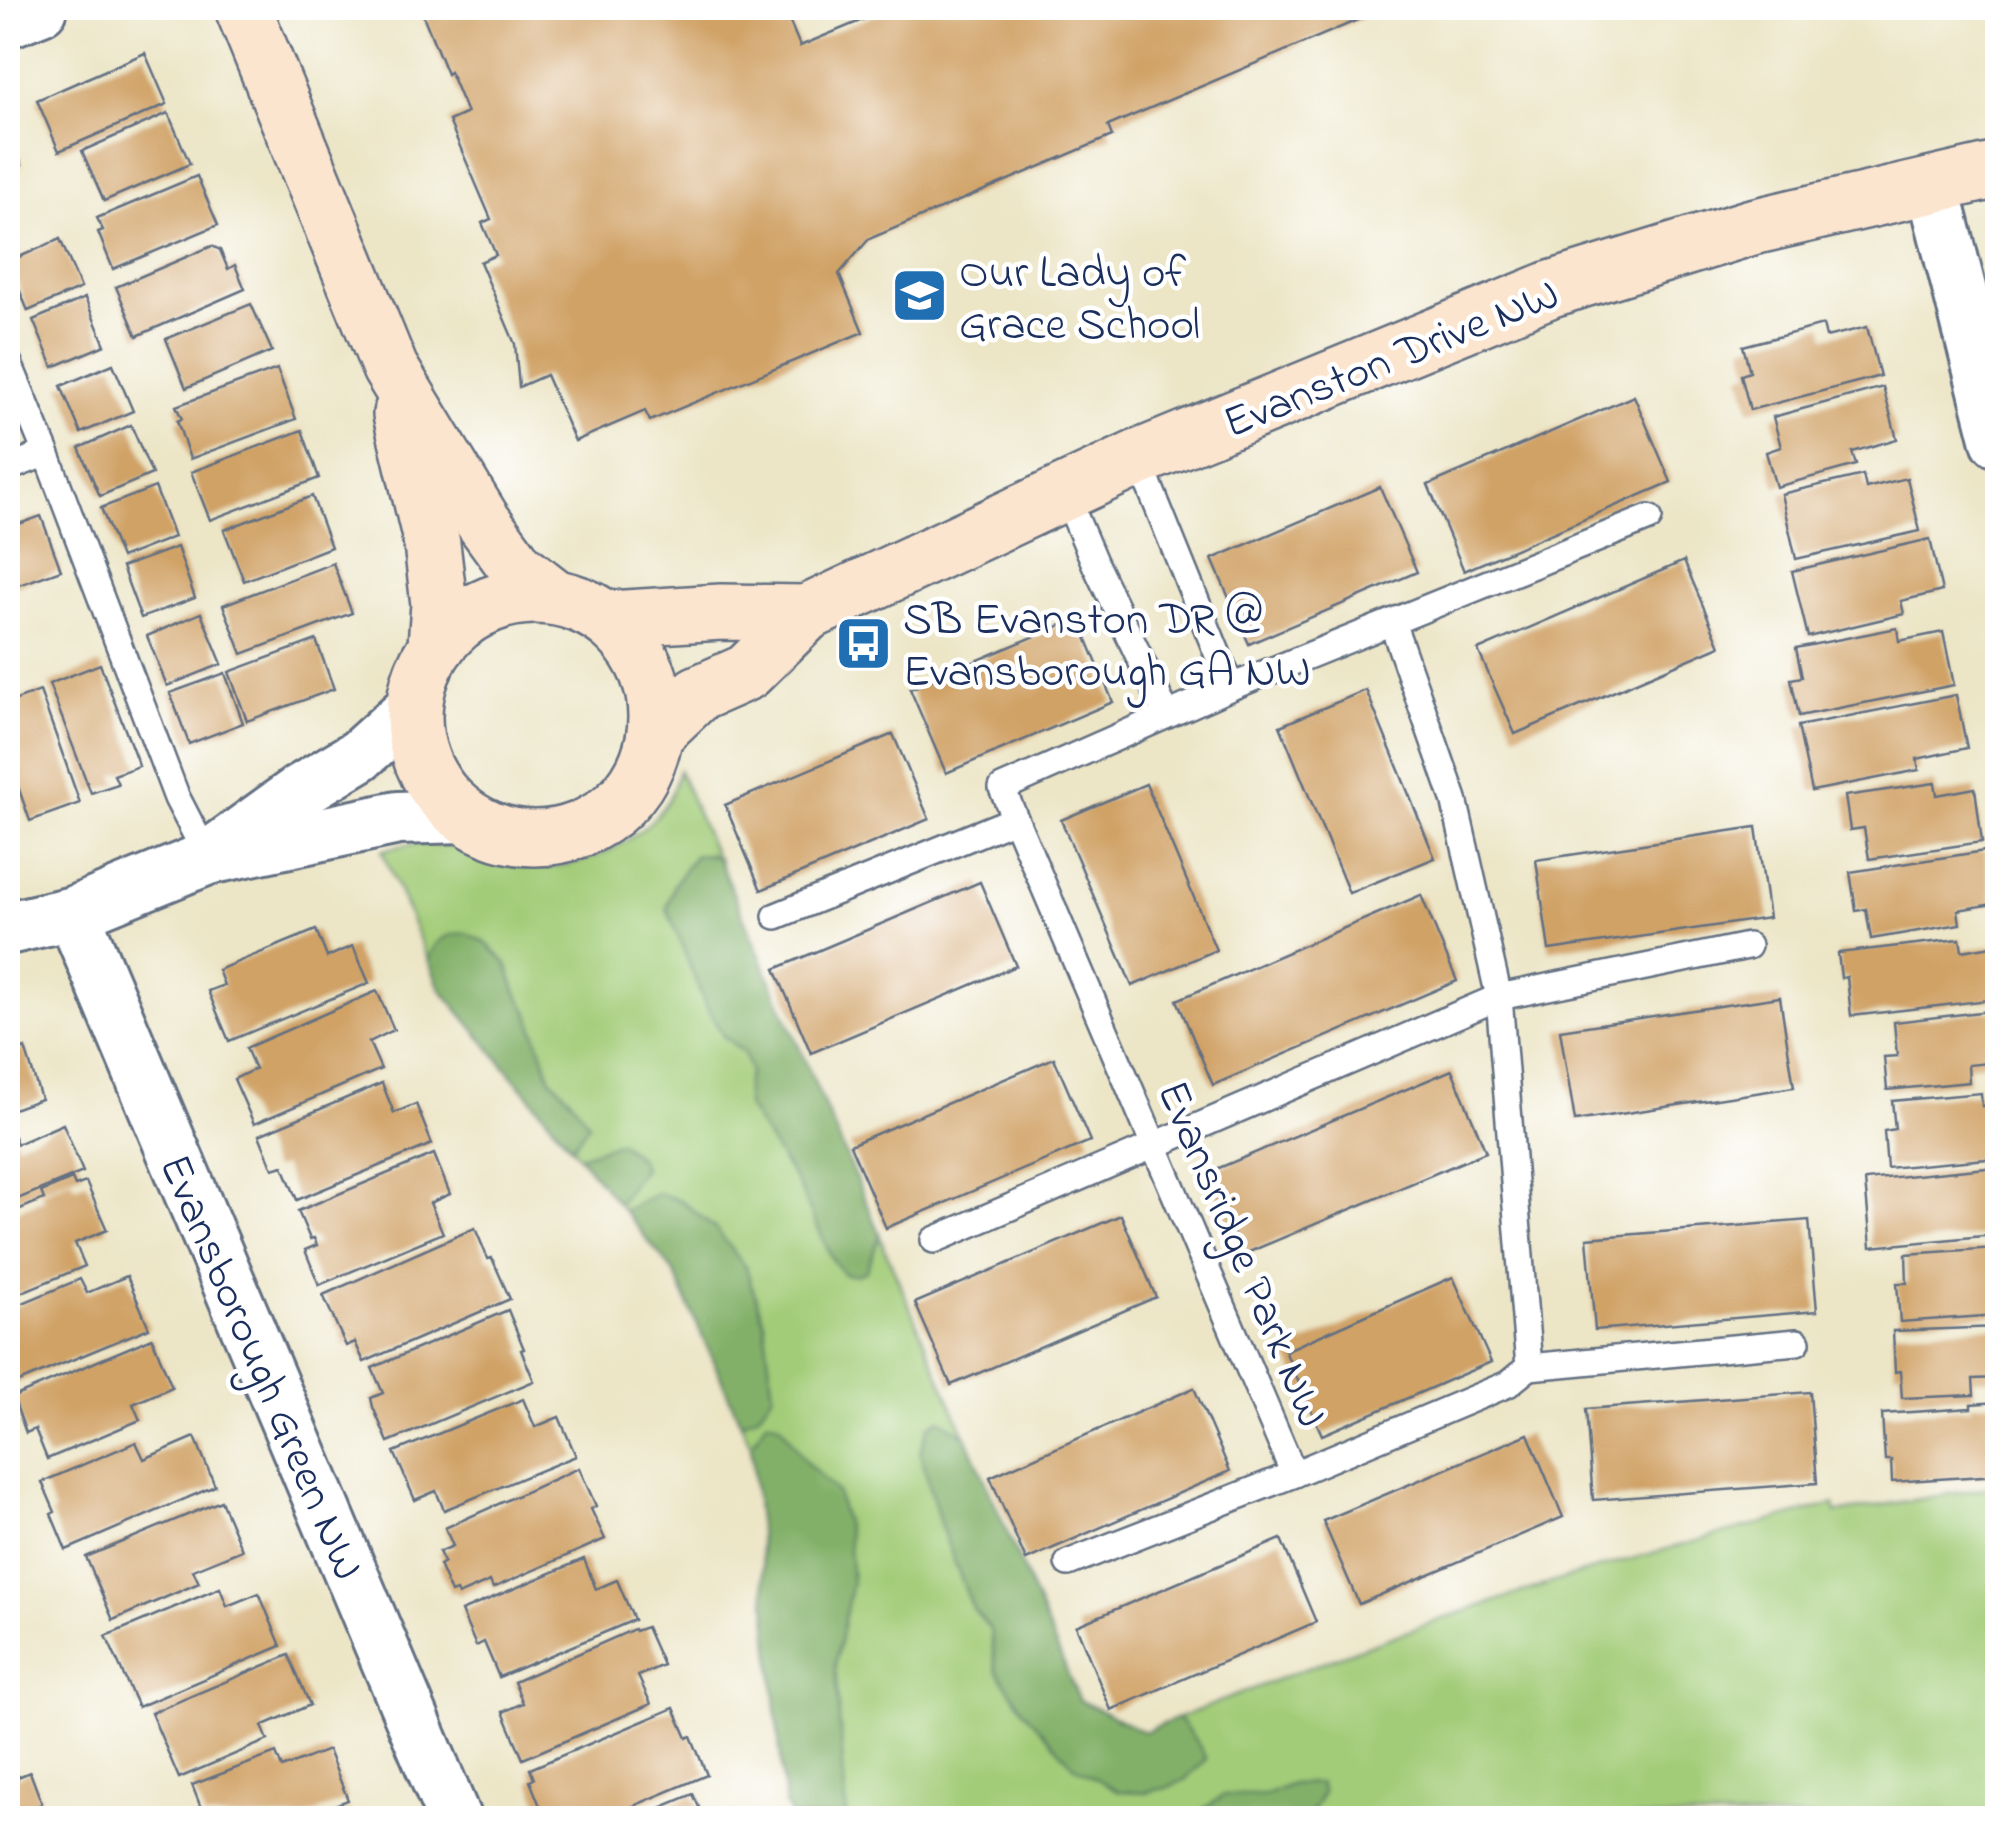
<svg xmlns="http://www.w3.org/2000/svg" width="2005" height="1826" font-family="'Indie Flower',sans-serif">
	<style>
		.green { fill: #a3cc78; stroke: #5f7e6b; stroke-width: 2.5 }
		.forest { fill: #82b068; stroke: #4e7063; stroke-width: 2.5 }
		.building { fill: #d0a266 }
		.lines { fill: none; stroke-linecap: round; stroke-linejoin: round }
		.lane-casing { stroke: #646f82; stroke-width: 30 }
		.street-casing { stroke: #646f82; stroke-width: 58 }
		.secondary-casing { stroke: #646f82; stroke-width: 60 }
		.lane { stroke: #fff; stroke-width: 25 }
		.street { stroke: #fff; stroke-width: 52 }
		.secondary { stroke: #fce5cf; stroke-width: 55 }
		.labels { text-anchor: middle; stroke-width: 9; stroke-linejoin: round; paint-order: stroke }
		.poi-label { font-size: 45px; fill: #1b2f5e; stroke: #fff; text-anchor: start }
		.street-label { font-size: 45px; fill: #1b2f5e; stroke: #fff }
	</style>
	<rect width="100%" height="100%" fill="#fff"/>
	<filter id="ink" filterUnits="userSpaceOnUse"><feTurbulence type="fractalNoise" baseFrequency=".01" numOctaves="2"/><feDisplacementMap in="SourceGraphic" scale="20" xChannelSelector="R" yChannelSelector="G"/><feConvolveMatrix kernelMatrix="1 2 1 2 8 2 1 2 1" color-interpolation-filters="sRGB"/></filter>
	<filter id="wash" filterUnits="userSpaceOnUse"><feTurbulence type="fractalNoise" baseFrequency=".0048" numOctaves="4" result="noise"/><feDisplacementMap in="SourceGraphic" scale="40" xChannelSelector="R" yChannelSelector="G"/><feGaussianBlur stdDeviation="2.25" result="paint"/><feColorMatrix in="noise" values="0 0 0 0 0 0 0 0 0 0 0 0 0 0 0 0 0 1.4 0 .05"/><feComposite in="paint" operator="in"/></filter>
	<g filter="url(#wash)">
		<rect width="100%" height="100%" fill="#ece5c6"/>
		<path class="green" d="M679 771 1079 1700 1144 1732C1294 1671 1446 1614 1600 1568 1678 1545 1756 1525 1834 1504L1836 1513 1997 1486V1818H792L785 1804 751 1446 674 1272 440 988 382 851C415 839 448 843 481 854 491 858 500 863 510 865 566 877 637 849 668 800 673 791 676 780 679 771Z"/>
		<g class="forest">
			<polygon points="707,854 718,858 880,1235 866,1271 856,1275 844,1274 833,1260 798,1185 746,1105 746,1084 750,1072 744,1053 723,1036 704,1002 667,908 675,883 694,856"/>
			<path d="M466 933 486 943 507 964 516 991 528 1011 551 1079 572 1100 589 1124 572 1147 440 988 428 959C437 939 444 934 466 933Z"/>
			<polygon points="620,1142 640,1159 643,1168 618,1204 579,1156"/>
			<polygon points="658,1193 682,1201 717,1230 746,1268 764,1322 773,1394 758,1415 741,1423 674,1272 624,1211"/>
			<polygon points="940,1419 966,1436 1079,1700 1144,1732 1178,1718 1198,1744 1206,1759 1185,1780 1166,1788 1146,1792 1119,1791 1074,1766 1024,1711 996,1670 990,1629 973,1609 941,1527 920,1452 929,1426"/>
			<polygon points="766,1421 772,1421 781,1425 807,1463 837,1492 848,1534 852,1582 835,1665 847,1818 792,1818 785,1804 751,1446"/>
			<polygon points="1319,1783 1323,1792 1308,1818 1197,1818 1204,1809 1224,1795 1265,1795 1292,1784"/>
		</g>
		<g id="blocks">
			<g class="building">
				<polygon points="420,8 761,8 763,12 775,8 784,8 800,46 891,8 1386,8 1108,126 1112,136 869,239 839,274 863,332 650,421 645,411 575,441 546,375 519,387 515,344 480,262 496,255 482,223 491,219 449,121 467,113 450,72 447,74"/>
				<polygon points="145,53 167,104 59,151 37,100"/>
				<polygon points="168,113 190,164 104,201 82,151"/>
				<polygon points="8,130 22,165 8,171"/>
				<polygon points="197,176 218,225 113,269 98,232 103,230 97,218"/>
				<polygon points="60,239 81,288 28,311 8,262"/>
				<polygon points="212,246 220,250 228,269 235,265 245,289 137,336 116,287"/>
				<polygon points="85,298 105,345 53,367 33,320"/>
				<polygon points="251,304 272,351 186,388 166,339"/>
				<polygon points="1823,325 1826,337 1867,327 1880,376 1750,410 1741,375 1750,372 1743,346"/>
				<polygon points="113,364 133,411 81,433 61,386"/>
				<polygon points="277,369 296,419 190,459 177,421 182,419 176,406"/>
				<polygon points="1883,387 1897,439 1852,452 1856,465 1776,487 1766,452 1781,447 1773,417"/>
				<polygon points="1634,396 1671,482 1464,571 1428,485"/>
				<polygon points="131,425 152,474 100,496 79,448"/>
				<polygon points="302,430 319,478 210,520 191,472"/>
				<polygon points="1863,475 1866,488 1907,478 1920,531 1796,559 1781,494"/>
				<polygon points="155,487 174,537 121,558 101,508"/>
				<polygon points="1380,487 1417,572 1249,644 1212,559"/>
				<polygon points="312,496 331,547 244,581 224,530"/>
				<polygon points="41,516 61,570 11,588 8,578 8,528"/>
				<polygon points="1930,539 1942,591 1901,601 1904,614 1808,637 1792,571"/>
				<polygon points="177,547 195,598 141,618 122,567"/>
				<polygon points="1684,561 1720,646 1515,734 1478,650"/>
				<polygon points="333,563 352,613 242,654 223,605"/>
				<polygon points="201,613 222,664 167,686 147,636"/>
				<polygon points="1078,618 1113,702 946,773 910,689"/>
				<polygon points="1897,628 1899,641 1943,632 1954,685 1799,716 1791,679 1802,677 1796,648"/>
				<polygon points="316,640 334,689 247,721 229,672"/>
				<polygon points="100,664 139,766 114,775 118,784 91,793 49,684"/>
				<polygon points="225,673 243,723 189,744 170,693"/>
				<polygon points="1366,690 1435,858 1349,893 1280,726"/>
				<polygon points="40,691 80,803 30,821 8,758 8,703"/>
				<polygon points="1956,695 1967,748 1917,759 1919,770 1812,791 1798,726"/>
				<polygon points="893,734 929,819 761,890 725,805"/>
				<polygon points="1935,783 1937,795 1975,788 1982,842 1869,859 1864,828 1850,830 1845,796"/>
				<polygon points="1146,784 1216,950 1132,986 1061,820"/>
				<polygon points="8,797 18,823 8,827"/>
				<polygon points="1756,827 1769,918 1549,950 1536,860"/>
				<polygon points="1985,851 1993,904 1958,910 1960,924 1871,939 1866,909 1856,911 1850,872"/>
				<polygon points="980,882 1016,966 811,1053 775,969"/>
				<polygon points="1421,895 1457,981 1213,1085 1177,1000"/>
				<polygon points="316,930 327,957 353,946 369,983 229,1041 208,991 224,985 218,970"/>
				<polygon points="1960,939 1962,951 1998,945 1998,999 1851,1016 1847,977 1841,978 1838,953"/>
				<polygon points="377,991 394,1030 369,1042 381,1069 254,1124 234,1079 255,1069 246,1048"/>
				<polygon points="1780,997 1794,1087 1575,1121 1560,1030"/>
				<polygon points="1998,1010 1998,1062 1968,1065 1969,1082 1887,1090 1884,1057 1897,1056 1894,1022"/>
				<polygon points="25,1048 41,1099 8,1111 8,1055"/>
				<polygon points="1054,1058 1090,1141 886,1228 850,1145"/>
				<polygon points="1452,1070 1486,1152 1242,1255 1207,1173"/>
				<polygon points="382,1083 394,1113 416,1104 432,1144 297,1200 283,1166 273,1169 259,1135"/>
				<polygon points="1981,1093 1982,1106 1998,1104 1998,1158 1887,1168 1884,1131 1895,1129 1892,1101"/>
				<polygon points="8,1122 17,1144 63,1124 83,1172 8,1203"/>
				<polygon points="434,1154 450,1194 430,1203 443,1233 319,1285 305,1250 317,1245 314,1238 310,1239 298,1211"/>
				<polygon points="1998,1167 1998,1222 1993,1222 1993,1235 1871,1247 1865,1180"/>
				<polygon points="72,1179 75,1186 86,1182 107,1230 75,1243 85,1266 8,1298 8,1214 44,1199 41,1192"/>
				<polygon points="1121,1215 1156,1297 951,1385 915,1303"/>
				<polygon points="1809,1220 1817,1311 1595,1330 1587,1238"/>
				<polygon points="475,1228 488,1259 492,1258 510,1299 364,1362 355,1342 346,1346 323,1295"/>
				<polygon points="1995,1248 1996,1263 1998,1262 1998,1315 1900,1322 1897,1283 1907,1283 1906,1254"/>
				<polygon points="127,1276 149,1328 14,1384 8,1368 8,1309 80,1279 87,1293"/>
				<polygon points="1453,1277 1491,1362 1322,1435 1285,1351"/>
				<polygon points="508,1310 524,1349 521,1350 534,1381 388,1442 373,1407 371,1398 383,1393 372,1368"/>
				<polygon points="1998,1327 1998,1378 1973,1379 1974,1395 1902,1398 1900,1371 1895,1372 1893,1331"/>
				<polygon points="152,1338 172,1387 133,1404 140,1420 47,1459 35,1429 26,1433 13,1397"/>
				<polygon points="1194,1388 1230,1471 1026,1560 990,1477"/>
				<polygon points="1810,1392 1817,1483 1593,1500 1586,1409"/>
				<polygon points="523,1399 535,1427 559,1417 576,1456 444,1510 436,1491 415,1500 394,1452"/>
				<polygon points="1998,1402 1998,1475 1892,1482 1891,1460 1885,1460 1882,1414 1971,1408 1971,1404"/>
				<polygon points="1528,1434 1563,1517 1359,1604 1323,1521"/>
				<polygon points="195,1437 215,1486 66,1550 51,1514 55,1512 42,1482 136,1442 144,1459"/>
				<polygon points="579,1468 596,1506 591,1509 605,1539 493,1588 490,1581 458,1595 456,1591 451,1593 439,1565 444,1562 439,1552 453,1546 445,1528"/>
				<polygon points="221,1501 242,1550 193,1570 199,1583 113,1620 86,1557"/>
				<polygon points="1281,1539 1316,1622 1111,1710 1076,1626"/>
				<polygon points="584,1559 596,1589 617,1580 634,1620 499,1677 484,1642 476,1646 461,1611"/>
				<polygon points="220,1588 227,1606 259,1593 281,1646 138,1707 106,1636"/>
				<polygon points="646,1627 663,1665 638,1676 651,1704 523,1759 503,1712 523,1703 514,1682 634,1629 635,1631"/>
				<polygon points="289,1655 310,1705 262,1726 268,1740 179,1778 151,1713"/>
				<polygon points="674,1708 687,1738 691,1736 707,1775 605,1818 565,1818 561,1809 544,1816 530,1781 534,1779 530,1769"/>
				<polygon points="328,1750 348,1800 301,1818 205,1818 192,1785 276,1753 282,1768"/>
				<polygon points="8,1752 18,1777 30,1772 42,1804 8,1818"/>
				<polygon points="693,1794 704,1818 636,1818"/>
				<polygon points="349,1810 353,1818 330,1818"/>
			</g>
		</g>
	</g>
	<g filter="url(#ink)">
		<use href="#blocks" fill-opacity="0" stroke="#646f82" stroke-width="2.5"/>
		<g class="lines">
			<defs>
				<g id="lane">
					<polyline points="8,361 46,453 177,798 208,858"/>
					<polyline points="1138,458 1231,687"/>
					<polyline points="8,468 46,453"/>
					<polyline points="1064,491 1095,564 1167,715"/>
					<polyline points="776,916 1015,819"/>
					<polyline points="934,1240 1499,997 1748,946"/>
					<polyline points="1529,1367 1797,1342"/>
					<polyline points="1294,1474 1002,788 1231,687 1649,518"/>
					<polyline points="1068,1563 1294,1474 1508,1384 1529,1367 1499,997 1454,799 1392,622"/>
				</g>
				<g id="street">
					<polyline points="8,21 41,8"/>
					<polyline points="1933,186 1998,441"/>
					<polyline points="221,848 300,791 360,755 412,708"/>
					<polyline points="73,913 454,1818"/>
					<polyline points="8,928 73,913 208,858 398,818 463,816"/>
				</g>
				<g id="secondary">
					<polyline points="243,8 390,368 482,520 517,568 553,596"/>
					<polyline points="401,414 432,544 439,604 436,645"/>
					<circle cx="535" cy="717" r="121"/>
					<polyline points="610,619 721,612 807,613"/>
					<polyline points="656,733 697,694 747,672 807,613 1138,458 1551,289 1752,227 1998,170"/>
				</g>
			</defs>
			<use href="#lane" class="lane-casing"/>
			<use href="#street" class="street-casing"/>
			<use href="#secondary" class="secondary-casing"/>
			<use href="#lane" class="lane"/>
			<use href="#street" class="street"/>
			<use href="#secondary" class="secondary"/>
		</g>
	</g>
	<defs>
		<symbol id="school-square" viewBox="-11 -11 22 22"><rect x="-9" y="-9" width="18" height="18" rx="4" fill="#1f6fb2" stroke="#fff"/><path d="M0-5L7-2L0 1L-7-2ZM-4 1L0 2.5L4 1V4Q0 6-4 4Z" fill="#fff"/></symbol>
		<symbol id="bus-square" viewBox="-11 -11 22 22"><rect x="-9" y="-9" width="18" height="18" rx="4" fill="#1f6fb2" stroke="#fff"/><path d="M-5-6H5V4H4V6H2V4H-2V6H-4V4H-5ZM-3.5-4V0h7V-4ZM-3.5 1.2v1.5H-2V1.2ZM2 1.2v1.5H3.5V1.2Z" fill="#fff"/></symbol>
	</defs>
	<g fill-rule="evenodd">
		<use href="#school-square" x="888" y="264" width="63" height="63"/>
		<use href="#bus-square" x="832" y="612" width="63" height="63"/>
	</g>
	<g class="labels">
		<g class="poi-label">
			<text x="959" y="286">Our Lady of<tspan x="959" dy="52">Grace School</tspan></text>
			<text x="903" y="633">SB Evanston DR @<tspan x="903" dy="52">Evansborough GA NW</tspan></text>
		</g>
		<g class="street-label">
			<text transform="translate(1390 356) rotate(-22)" y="16">Evanston Drive NW</text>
			<text transform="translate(1245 1253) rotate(67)" y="16">Evansridge Park NW</text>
			<text transform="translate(264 1366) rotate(67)" y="16">Evansborough Green NW</text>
		</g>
	</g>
	<rect width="2005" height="1826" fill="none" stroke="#fff" stroke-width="40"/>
</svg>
